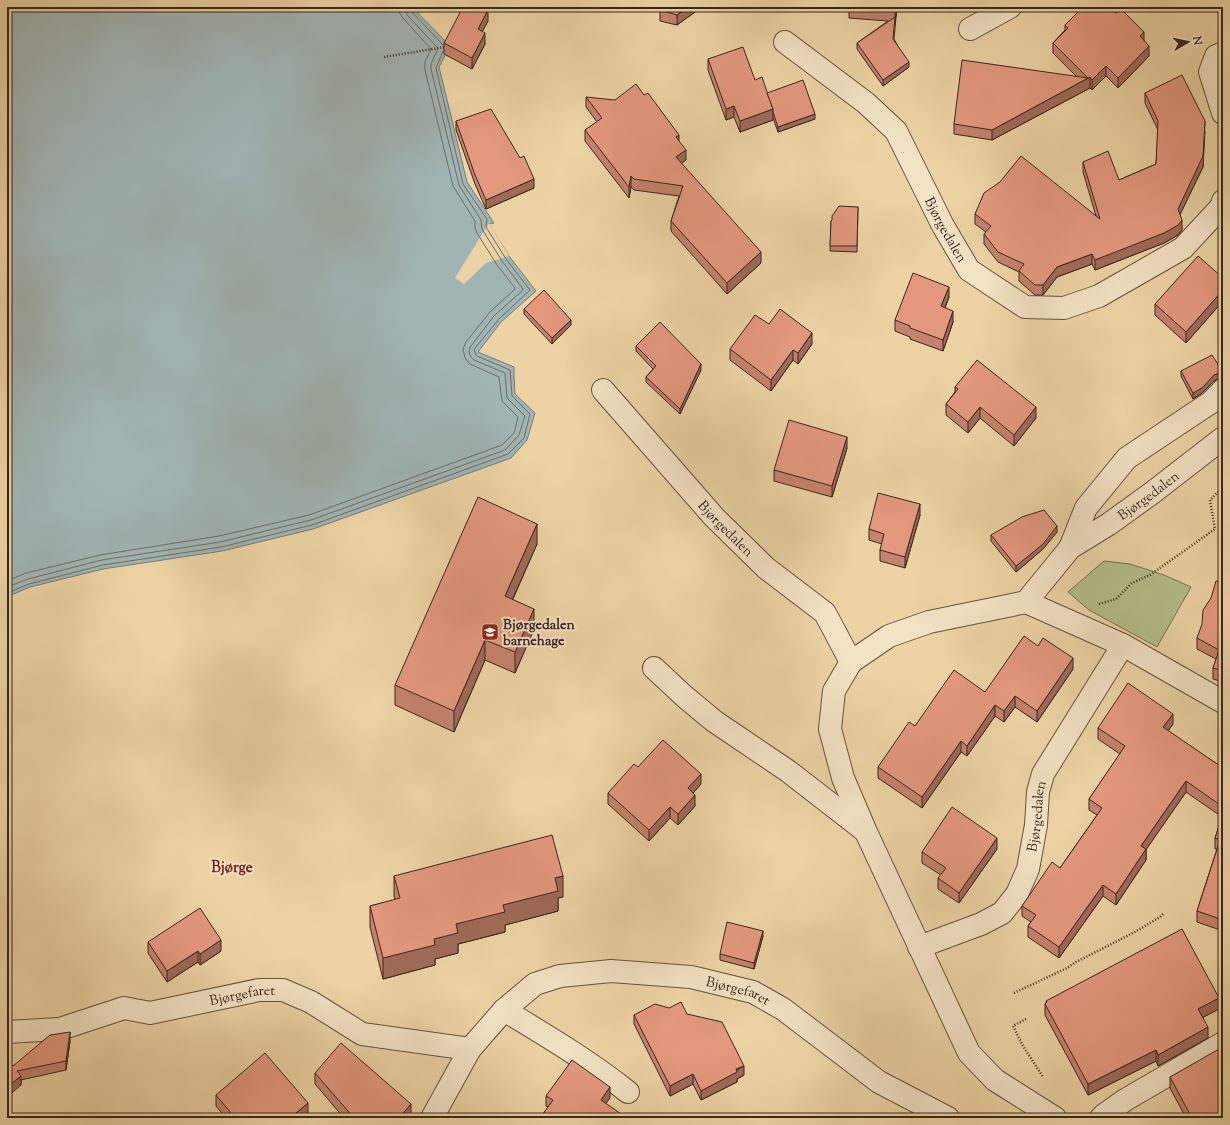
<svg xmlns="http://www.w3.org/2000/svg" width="1230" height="1125" font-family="'Sorts Mill Goudy',serif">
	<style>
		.green { fill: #b4bd89; stroke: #767254 }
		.water { fill: #a0b4b3; stroke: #767c78 }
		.pier { fill: #edd3a4 }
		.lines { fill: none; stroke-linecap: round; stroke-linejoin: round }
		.shore { stroke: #6c6e69; stroke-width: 1 }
		.minor-casing { stroke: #655240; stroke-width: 24 }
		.path { stroke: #38271f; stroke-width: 2.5; stroke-dasharray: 1 2; stroke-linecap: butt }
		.minor { stroke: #f3e2c4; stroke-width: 22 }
		.wall { fill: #c4836c; stroke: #38271f }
		.shaded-wall { fill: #a06a58; stroke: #38271f }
		.building { fill: #e4987e; stroke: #38271f }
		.labels { text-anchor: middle; stroke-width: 4; stroke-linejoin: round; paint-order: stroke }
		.street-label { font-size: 14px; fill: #38271f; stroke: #f3e2c4 }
		.poi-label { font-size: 14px; font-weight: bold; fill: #38271f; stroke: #f3e2c4; text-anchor: start }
		.neighbourhood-label { font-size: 15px; font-weight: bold; fill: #7a1f14; stroke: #f3e2c4 }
	</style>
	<rect width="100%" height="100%" fill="#edd3a4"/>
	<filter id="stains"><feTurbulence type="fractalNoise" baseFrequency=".005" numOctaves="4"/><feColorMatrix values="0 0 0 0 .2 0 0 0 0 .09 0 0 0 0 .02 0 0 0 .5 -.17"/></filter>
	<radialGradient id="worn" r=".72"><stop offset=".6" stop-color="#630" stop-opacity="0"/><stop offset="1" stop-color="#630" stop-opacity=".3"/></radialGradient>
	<polygon class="green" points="1104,561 1130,564 1164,575 1191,587 1157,647 1089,610 1068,592"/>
	<polygon class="water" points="7,7 412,7 450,46 439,67 467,182 494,223 489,224 509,256 536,291 501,322 478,352 514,367 514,377 515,394 535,413 527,440 511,458 313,529 222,551 103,569 30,587 7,597"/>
	<polygon class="pier" points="489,223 509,256 486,263 464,284 455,278"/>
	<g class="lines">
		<g class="shore">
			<polyline points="410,7 411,11 443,45"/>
			<polyline points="7,581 26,573 100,555 219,536 309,515 502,445 514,433 518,417 502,401 499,377 470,364 465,358 463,349 466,342 490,312 514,290 515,288 497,265 477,233 475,228 475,221 453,186 425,70 425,62 431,49 402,17 399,12 399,7"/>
			<path d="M7 587 28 579 102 560 220 542 311 520 505 450 519 435 525 416 507 398 505 373 474 360C469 356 468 351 471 346L494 316 522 291 523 289 502 261 482 229 481 220 459 185 431 69V64L438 48 407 15 405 7"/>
			<polyline points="7,593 29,584 103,565 221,547 312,525 508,454 524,438 530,414 512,396 510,370 477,356 474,351 475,348 499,319 529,291 530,290 506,259 486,227 487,219 463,184 436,68 443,51"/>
		</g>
		<defs>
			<g id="minor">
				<polyline points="970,29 1010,7"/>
				<path id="s1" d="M785 42 866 103 896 131 942 224 969 270 1025 307 1064 308 1099 296 1183 248 1222 206 1223 201"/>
				<polyline points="1223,53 1216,56 1210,72 1223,113"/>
				<path id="s2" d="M603 390 714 517 766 568 825 613 851 662"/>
				<polyline points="1070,548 1086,508 1127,458 1210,403 1223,390"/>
				<polyline points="1026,602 1123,645 1223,702"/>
				<polyline points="654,668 684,696 714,721 788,771 864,830"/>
				<path id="s3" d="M919 947 981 924 1002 913 1017 894 1028 869 1036 825 1038 792 1043 774 1123 645"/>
				<path d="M504 1010C547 1036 589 1061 628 1092"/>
				<path id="s4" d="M7 1032 60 1029 124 1008 150 1013 259 990H283L311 1002 362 1034 470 1049 504 1010 535 984 560 976 611 971 691 977 753 992 783 1009 879 1082 948 1118"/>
				<polyline points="432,1118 470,1049"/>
				<path id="s5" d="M1055 1118 995 1080 969 1053 866 832 843 778 830 729 834 691 851 662 889 636 929 622 1026 602 1070 548 1109 524 1152 493 1223 438"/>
				<polyline points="1101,1118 1104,1115 1125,1100 1223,1043"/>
			</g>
		</defs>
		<use href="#minor" class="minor-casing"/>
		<g class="path">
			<polyline points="384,57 445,47"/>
			<polyline points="1099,604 1116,599 1132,583 1150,575 1215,529 1210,500 1219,491"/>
			<polyline points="1014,993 1067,968 1076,962 1133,933 1160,917 1163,914"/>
			<polyline points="1026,1019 1013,1026 1023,1046 1043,1077"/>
		</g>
		<use href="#minor" class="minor"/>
	</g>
	<g class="wall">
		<polygon points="658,7 702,7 677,25 660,21 660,11"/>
		<polygon points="849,7 897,7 894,39 909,67 883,86 857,49 857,43 888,21 849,18"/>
		<polygon points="488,21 482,31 485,44 472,69 444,54 444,43"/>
		<polygon points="1065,25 1144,40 1149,56 1118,88 1106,76 1092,90 1090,88 992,140 954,134 954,124 1076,76 1053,53 1053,43 1065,30"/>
		<polygon points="708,59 755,80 767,93 815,119 778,132 773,118 773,120 740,132 734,117 726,120 708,70"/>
		<polygon points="1145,93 1205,131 1203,167 1180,214 1182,230 1178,235 1164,243 1095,270 1092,264 1057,277 1043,295 1035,295 1019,281 1019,272 998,262 984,244 984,234 986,232 975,224 975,214 1096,216 1083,172 1083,162 1119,180 1156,164 1158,130 1145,103"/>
		<polygon points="586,97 679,141 686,160 681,163 761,263 727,294 671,231 671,221 679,196 634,190 631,187 629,198 585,141 585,130 597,122 586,107"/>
		<polygon points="456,121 534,188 486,209 475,184 456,130"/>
		<polygon points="858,207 857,252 830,251 831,221"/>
		<polygon points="1223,278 1223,301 1186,343 1155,315 1155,304"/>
		<polygon points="949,297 945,308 953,322 943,351 910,339 910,337 895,331 895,320"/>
		<polygon points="524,309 571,325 552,344 524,314"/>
		<polygon points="769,324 812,344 798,364 793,360 771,391 730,360 730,349"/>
		<polygon points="636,346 701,370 680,414 646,382 646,377 653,369 636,351"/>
		<polygon points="1181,371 1223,372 1223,378 1219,378 1214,381 1202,393 1193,399 1181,376"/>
		<polygon points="955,387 1036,418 1014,446 980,418 968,433 946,415 946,404 955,392"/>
		<polygon points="847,448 832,497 774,481 774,470"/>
		<polygon points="920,515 905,568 880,561 880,550 882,544 869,540 869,529"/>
		<polygon points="1057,532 1043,549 1016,572 991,541 991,535"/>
		<polygon points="537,544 513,599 534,629 515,673 485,660 454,732 395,705 395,685"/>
		<polygon points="1223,582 1223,682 1213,679 1213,668 1216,659 1197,649 1197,638"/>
		<polygon points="1073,669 1037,722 1015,707 1004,722 995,716 967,756 961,752 922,808 878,778 878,767 915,726 985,692"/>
		<polygon points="1173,724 1168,731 1223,768 1223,931 1197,922 1197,911 1217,849 1215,849 1215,838 1222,817 1186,792 1146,849 1146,860 1116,905 1103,896 1059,958 1028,937 1028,926 1031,922 1022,916 1022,906 1060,868 1097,815 1089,810 1089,799 1120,754 1098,739 1098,728"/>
		<polygon points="638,767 701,784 693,793 695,806 678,825 670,818 649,841 608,804 608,793"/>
		<polygon points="997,849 959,903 938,889 938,878 941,875 922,863 922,852"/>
		<polygon points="394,876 563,897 558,898 558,911 505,925 505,932 458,944 458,953 435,959 435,965 383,979 370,927 370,906 395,900 394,896"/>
		<polygon points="763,936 754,969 720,960 720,954"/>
		<polygon points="148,942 221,951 200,965 198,962 167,982 148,953"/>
		<polygon points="1046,1001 1219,1009 1203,1017 1208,1038 1158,1066 1156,1061 1088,1095 1045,1015 1045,1004 1046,1003"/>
		<polygon points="687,1014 744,1075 737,1079 737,1082 701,1100 693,1084 670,1096 634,1024 634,1015"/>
		<polygon points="70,1041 66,1070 21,1080 21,1085 13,1066"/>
		<polygon points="1223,1054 1223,1118 1186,1118 1170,1088 1170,1077"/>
		<polygon points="315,1073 411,1115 408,1118 344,1118 315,1084"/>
		<polygon points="216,1095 308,1114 303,1118 226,1118 216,1106"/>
		<polygon points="546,1096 610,1098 548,1107 546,1106"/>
	</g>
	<g class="shaded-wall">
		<polygon points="688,7 702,7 677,25 677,15"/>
		<polygon points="896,7 897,7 895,22 895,11"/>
		<polygon points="488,10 488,21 478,40 478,29"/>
		<polygon points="1144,32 1144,43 1140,36"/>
		<polygon points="485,33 485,44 472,69 472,58"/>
		<polygon points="1149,46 1149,56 1118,88 1118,78"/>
		<polygon points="909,62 909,67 883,86 883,80"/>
		<polygon points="1106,66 1106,76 1092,90 1092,80"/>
		<polygon points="1090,77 1090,88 992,140 992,130"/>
		<polygon points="734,106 734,117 726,120 726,109"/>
		<polygon points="773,109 773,120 740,132 740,121"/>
		<polygon points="815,114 815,119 778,132 778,127"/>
		<polygon points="1205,121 1203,167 1178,219 1178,209"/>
		<polygon points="679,135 679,145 676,137"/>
		<polygon points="686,150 686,160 676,168 676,157"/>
		<polygon points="631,176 631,187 629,198 629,187"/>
		<polygon points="534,179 534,188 486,209 486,200"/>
		<polygon points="1182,220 1182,230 1178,235 1164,243 1095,270 1095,260"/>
		<polygon points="761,252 761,263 727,294 727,283"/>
		<polygon points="1092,254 1092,264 1057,277 1043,295 1043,285 1057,267"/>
		<polygon points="949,287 949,297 941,317 941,306"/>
		<polygon points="1223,290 1223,301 1186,343 1186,332"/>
		<polygon points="953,311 953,322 943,351 943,340"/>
		<polygon points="571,320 571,325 552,344 552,338"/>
		<polygon points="812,333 812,344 798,364 798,353"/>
		<polygon points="793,350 793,360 771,391 771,380"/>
		<polygon points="701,364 701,370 680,414 680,409"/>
		<polygon points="1219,373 1219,378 1214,381 1202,393 1193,399 1193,393 1214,375"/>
		<polygon points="980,407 980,418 968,433 968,422"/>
		<polygon points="1036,407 1036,418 1014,446 1014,435"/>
		<polygon points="847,437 847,448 832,497 832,486"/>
		<polygon points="920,504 920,515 905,568 905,557"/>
		<polygon points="537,524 537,544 505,616 505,596"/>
		<polygon points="1057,526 1057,532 1043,549 1016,572 1016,566"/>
		<polygon points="534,609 534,629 515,673 515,652"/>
		<polygon points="485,640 485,660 454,732 454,711"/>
		<polygon points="1073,658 1073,669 1037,722 1037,711"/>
		<polygon points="1015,696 1015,707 1004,722 1004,711"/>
		<polygon points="995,705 995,716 967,756 967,746"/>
		<polygon points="1173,714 1173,724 1163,738 1163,727"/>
		<polygon points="961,741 961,752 922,808 922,797"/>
		<polygon points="701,774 701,784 688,799 688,788"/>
		<polygon points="1186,781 1186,792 1141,857 1141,846"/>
		<polygon points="695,795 695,806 678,825 678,814"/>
		<polygon points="670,807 670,818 649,841 649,830"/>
		<polygon points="997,838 997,849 959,903 959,893"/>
		<polygon points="1146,849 1146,860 1116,905 1116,894"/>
		<polygon points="563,876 563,897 558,898 558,911 505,925 505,932 458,944 458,953 435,959 435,965 383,979 383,958 456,924 503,905 555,878"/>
		<polygon points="1103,885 1103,896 1059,958 1059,947"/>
		<polygon points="763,931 763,936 754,969 754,963"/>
		<polygon points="221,940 221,951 200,965 200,954"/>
		<polygon points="198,951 198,962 167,982 167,971"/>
		<polygon points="1219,998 1219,1009 1198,1020 1198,1009"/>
		<polygon points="1208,1027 1208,1038 1158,1066 1158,1055"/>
		<polygon points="70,1032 70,1041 66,1070 66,1061"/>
		<polygon points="1156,1050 1156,1061 1088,1095 1088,1084"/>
		<polygon points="744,1066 744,1075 737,1079 737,1082 701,1100 701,1091"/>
		<polygon points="693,1074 693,1084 670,1096 670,1086"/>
		<polygon points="21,1076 21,1085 7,1097 7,1087"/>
		<polygon points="610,1087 610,1098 601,1110 601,1100"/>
		<polygon points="308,1103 308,1114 303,1118 290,1118"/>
		<polygon points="411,1104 411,1115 408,1118 399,1118"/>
	</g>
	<g class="building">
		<polygon points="463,7 483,7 488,10 478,29 485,33 472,58 444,43"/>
		<polygon points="661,7 688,7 677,15 660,10"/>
		<polygon points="853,7 896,7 895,11"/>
		<polygon points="1083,7 1110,7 1116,13 1121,9 1144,32 1140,36 1149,46 1118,78 1106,66 1092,80 1090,77 992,130 954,124 962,60 1088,78 1053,43 1068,28 1065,25"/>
		<polygon points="895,17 893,39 909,62 883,80 857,43"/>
		<polygon points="743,47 755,80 762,77 773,109 740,121 734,106 726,109 708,59"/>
		<polygon points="1182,75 1205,121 1203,156 1178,209 1182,220 1178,225 1164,233 1095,260 1092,254 1057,267 1043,285 1035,285 1019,271 1024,264 998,252 984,234 991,226 975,214 984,193 1000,182 1021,156 1100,219 1083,162 1108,151 1119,180 1156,164 1158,121 1145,93"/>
		<polygon points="803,80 815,114 778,127 773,112 773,109 767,93"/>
		<polygon points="636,84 644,95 648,93 679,135 676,137 686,150 676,157 761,252 727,283 671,221 683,186 634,179 631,176 629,187 585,130 602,118 586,97 615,100"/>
		<polygon points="491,109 520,158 524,156 534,179 486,200 475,175 456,121"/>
		<polygon points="839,206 858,207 857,246 830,246 831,221 832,220 832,216"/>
		<polygon points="1198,256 1223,278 1223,290 1186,332 1155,304"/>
		<polygon points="913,273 949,287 941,306 953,311 943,340 910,328 910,326 895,320"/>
		<polygon points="544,290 571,320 552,338 524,309"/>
		<polygon points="780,309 812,333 798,353 793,350 771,380 730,349 755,315 769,324"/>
		<polygon points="660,322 701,364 680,409 646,377 656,366 636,346"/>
		<polygon points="1212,355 1223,372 1219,373 1214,375 1202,388 1193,393 1181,371"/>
		<polygon points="977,360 1036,407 1014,435 980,407 968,422 946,404 958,389 955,387"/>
		<polygon points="789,420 847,437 832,486 774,470"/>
		<polygon points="878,493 920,504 905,557 880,550 884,534 869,529"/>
		<polygon points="478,497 537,524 505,596 534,609 515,652 485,640 454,711 395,685"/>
		<polygon points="1044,510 1057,526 1043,544 1016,566 991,535 1022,517"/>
		<polygon points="1216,581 1223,582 1223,671 1213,668 1219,650 1197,638 1202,624 1203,610 1211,598"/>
		<polygon points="1024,636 1038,646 1043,638 1073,658 1037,711 1015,696 1004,711 995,705 967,746 961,741 922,797 878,767 909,722 915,726 954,670 985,692"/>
		<polygon points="1128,683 1173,714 1163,727 1223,768 1223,807 1186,781 1141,846 1146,849 1116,894 1103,885 1059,947 1028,926 1036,915 1022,906 1052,862 1060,868 1102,808 1089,799 1125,746 1098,728"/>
		<polygon points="663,740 701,774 688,788 695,795 678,814 670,807 649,830 608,793 634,764 638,767"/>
		<polygon points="952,807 997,838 959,893 938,878 946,868 922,852"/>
		<polygon points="1223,814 1223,920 1197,911 1220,840 1215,838"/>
		<polygon points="552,835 563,876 555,878 558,891 503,905 505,912 456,924 458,933 434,939 435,945 383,958 370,906 400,898 394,876"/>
		<polygon points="200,908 221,940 200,954 198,951 167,971 148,942"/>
		<polygon points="727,922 763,931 754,963 720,954"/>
		<polygon points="1182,929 1219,998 1198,1009 1208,1027 1158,1055 1156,1050 1088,1084 1045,1004 1047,1002 1046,1001"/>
		<polygon points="681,1002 687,1014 722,1022 744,1066 736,1069 737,1072 701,1091 693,1074 670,1086 634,1015 655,1004 669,1008"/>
		<polygon points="70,1032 66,1061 17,1071 21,1076 7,1087 7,1059 13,1066 50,1035"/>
		<polygon points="341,1043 411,1104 399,1118 354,1118 315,1073"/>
		<polygon points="1219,1049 1223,1054 1223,1118 1192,1118 1170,1077"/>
		<polygon points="265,1053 308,1103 290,1118 235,1118 216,1095"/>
		<polygon points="572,1060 610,1087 601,1100 627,1118 540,1118 553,1100 546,1096"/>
	</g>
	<defs>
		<symbol id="school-square" viewBox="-11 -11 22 22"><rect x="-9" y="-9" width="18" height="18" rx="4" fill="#8f2418" stroke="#f3e2c4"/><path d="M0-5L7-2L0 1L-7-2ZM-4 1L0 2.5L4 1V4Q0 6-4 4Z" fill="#fff"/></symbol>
	</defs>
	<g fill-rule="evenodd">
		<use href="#school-square" x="480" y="622" width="20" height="20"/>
	</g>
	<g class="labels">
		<g class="street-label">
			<text dy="5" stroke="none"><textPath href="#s1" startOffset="253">Bjørgedalen</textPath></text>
			<text dy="5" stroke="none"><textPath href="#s5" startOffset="885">Bjørgedalen</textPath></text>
			<text dy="5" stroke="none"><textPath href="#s2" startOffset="185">Bjørgedalen</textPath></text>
			<text dy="5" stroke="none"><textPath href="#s3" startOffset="195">Bjørgedalen</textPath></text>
			<text dy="5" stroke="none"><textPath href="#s4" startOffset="781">Bjørgefaret</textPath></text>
			<text dy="5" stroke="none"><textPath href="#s4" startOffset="241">Bjørgefaret</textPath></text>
		</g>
		<g class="poi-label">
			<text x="503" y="629">Bjørgedalen<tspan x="503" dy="16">barnehage</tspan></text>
		</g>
		<g class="neighbourhood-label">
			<text x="232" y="872">Bjørge</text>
		</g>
	</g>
	<rect width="1230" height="1125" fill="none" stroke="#edd3a4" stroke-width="24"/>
	<rect x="8" y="8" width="1214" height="1109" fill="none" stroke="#38271f" stroke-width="2"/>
	<rect x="12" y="12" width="1206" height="1101" fill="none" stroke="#38271f"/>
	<g transform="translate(1188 42) rotate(81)" stroke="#f3e2c4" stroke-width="3" paint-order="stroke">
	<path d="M0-3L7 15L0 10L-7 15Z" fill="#38271f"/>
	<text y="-6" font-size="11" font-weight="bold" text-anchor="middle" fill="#38271f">N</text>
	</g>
	<rect width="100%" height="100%" filter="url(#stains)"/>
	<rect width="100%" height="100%" fill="url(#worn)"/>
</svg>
